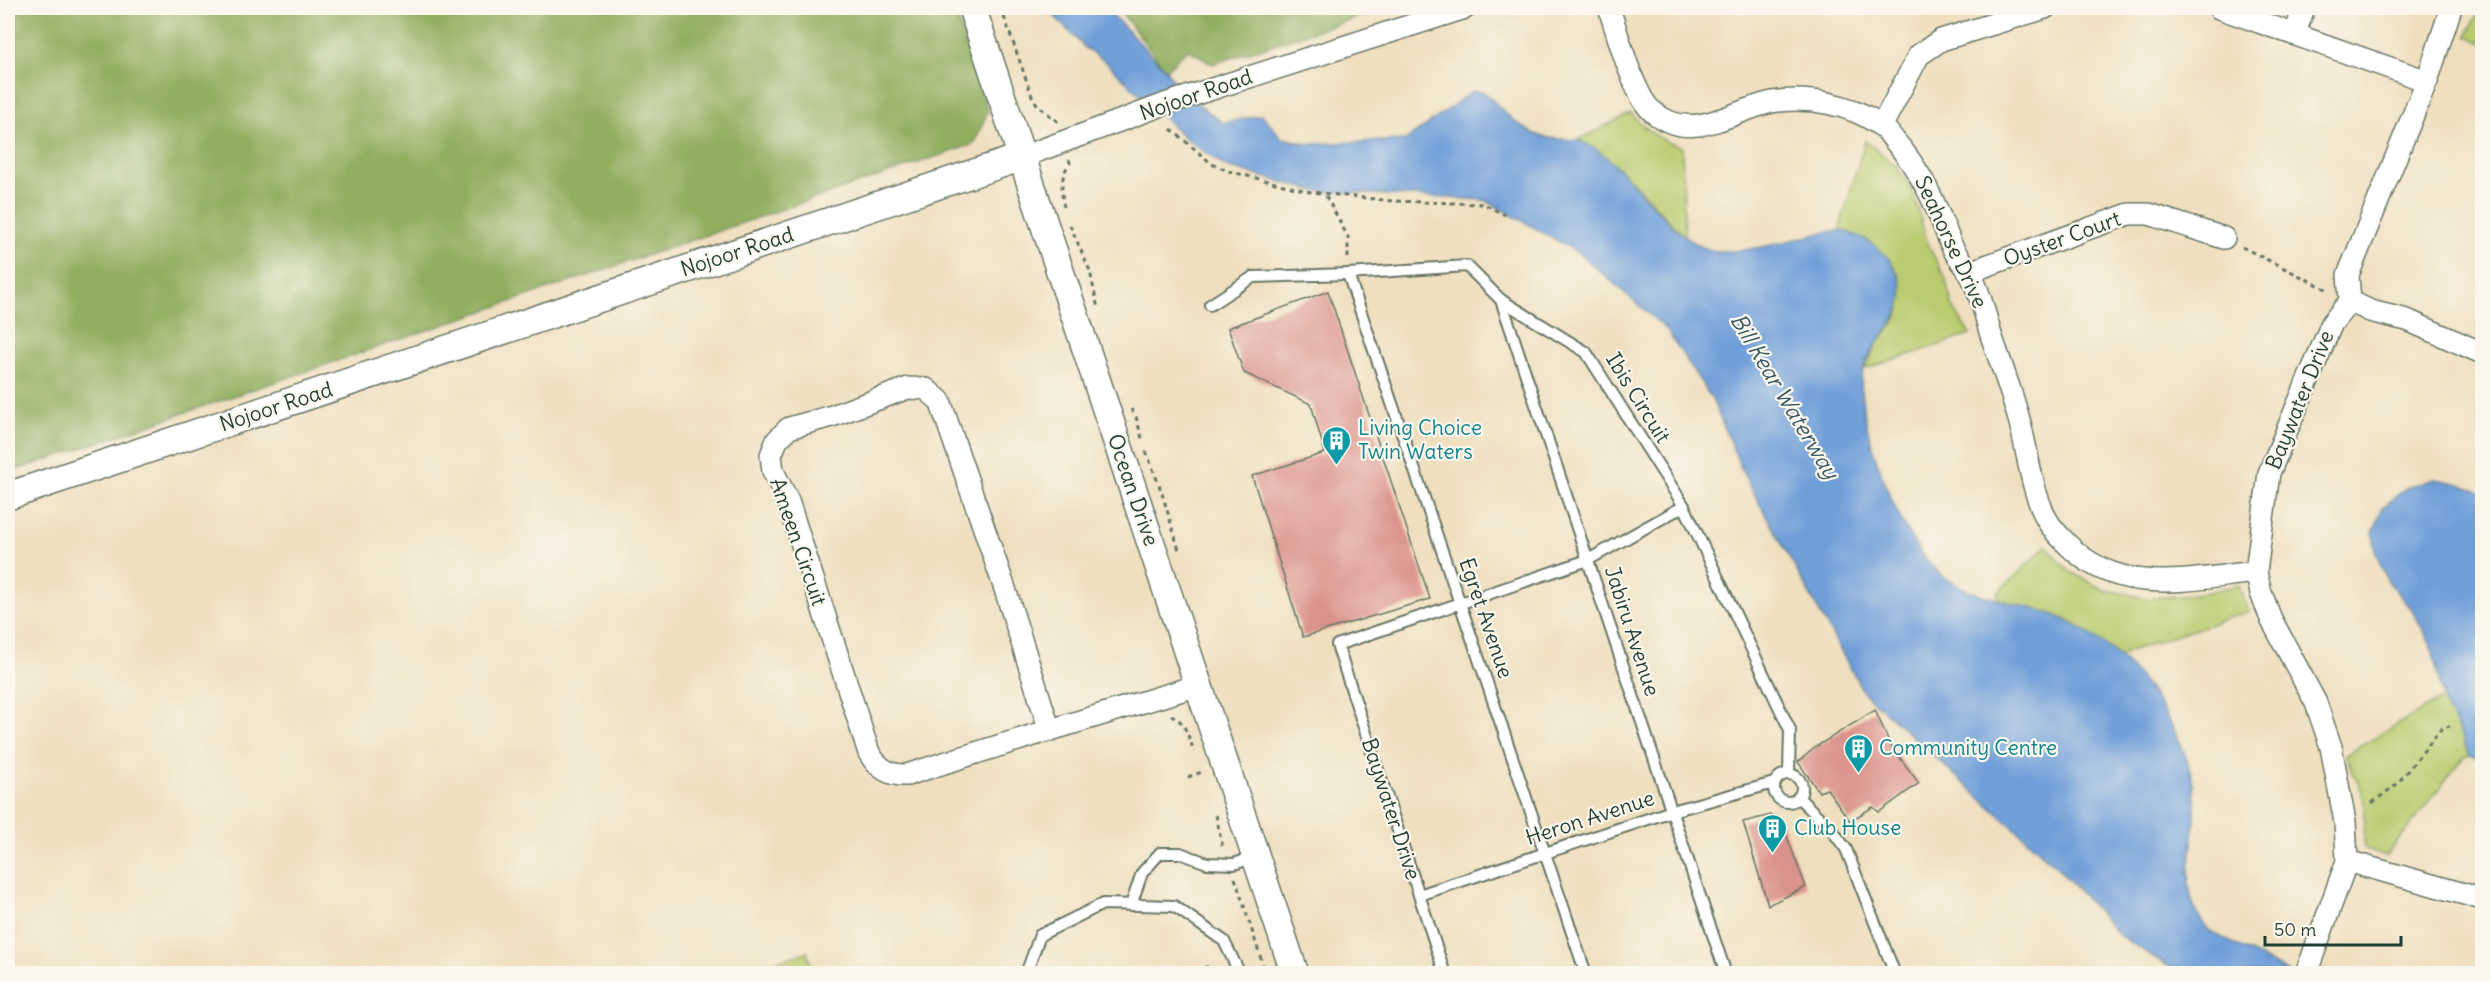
<svg xmlns="http://www.w3.org/2000/svg" width="2490" height="981" font-family="Delius,sans-serif">
	<style>
		.green { fill: #b9cb6e; stroke: #6c8451; stroke-width: 1.5 }
		.forest { fill: #92af61; stroke: #58764a; stroke-width: 1.5 }
		.water { fill: #6f9fd9; stroke: #476e86; stroke-width: 1.5 }
		.building { fill: #da938c }
		.lines { fill: none; stroke-linecap: round; stroke-linejoin: round }
		.service-casing { stroke: #687665; stroke-width: 14 }
		.minor-casing { stroke: #687665; stroke-width: 24 }
		.tertiary-casing { stroke: #687665; stroke-width: 30 }
		.path { stroke: #687665; stroke-width: 3; stroke-dasharray: 4.5 4.5; stroke-linecap: butt }
		.service { stroke: #fff; stroke-width: 10 }
		.minor { stroke: #fff; stroke-width: 21 }
		.tertiary { stroke: #fff; stroke-width: 27 }
		.labels { text-anchor: middle; stroke-width: 4.5; stroke-linejoin: round; paint-order: stroke }
		.street-label { font-size: 21px; fill: #1f3d34; stroke: #fbf7ec }
		.culture-label { font-size: 21px; fill: #0d838f; stroke: #fbf7ec; text-anchor: start }
		.water-label { font-size: 22px; font-style: italic; fill: #375a66; stroke: #fbf7ec }
	</style>
	<rect width="100%" height="100%" fill="#fbf7ec"/>
	<filter id="ink" filterUnits="userSpaceOnUse"><feTurbulence type="fractalNoise" baseFrequency=".0167" numOctaves="2"/><feDisplacementMap in="SourceGraphic" scale="12" xChannelSelector="R" yChannelSelector="G"/><feConvolveMatrix kernelMatrix="1 2 1 2 8 2 1 2 1" color-interpolation-filters="sRGB"/></filter>
	<filter id="wash" filterUnits="userSpaceOnUse"><feTurbulence type="fractalNoise" baseFrequency=".008" numOctaves="4" result="noise"/><feDisplacementMap in="SourceGraphic" scale="24" xChannelSelector="R" yChannelSelector="G"/><feGaussianBlur stdDeviation="1.35" result="paint"/><feColorMatrix in="noise" values="0 0 0 0 0 0 0 0 0 0 0 0 0 0 0 0 0 1.4 0 .05"/><feComposite in="paint" operator="in"/></filter>
	<g filter="url(#wash)">
		<rect width="100%" height="100%" fill="#efdfbf"/>
		<g class="green">
			<polygon points="2480,8 2482,8 2482,43 2467,36"/>
			<path d="M1631 113C1646 130 1660 141 1682 147L1685 237 1617 166 1578 140Z"/>
			<polygon points="1865,141 1896,166 1912,190 1929,247 1945,277 1952,305 1970,335 1865,369 1877,343 1893,325 1900,309 1902,285 1888,258 1867,240 1841,231 1841,223"/>
			<polygon points="2046,546 2069,571 2104,590 2149,598 2195,595 2238,585 2249,611 2127,652 2119,657 2089,634 2052,614 1999,600 1997,594"/>
			<polygon points="2443,698 2470,755 2464,757 2386,856 2364,848 2365,808 2362,791 2345,755"/>
			<polygon points="807,952 813,973 736,973"/>
		</g>
		<g class="forest">
			<polygon points="8,8 954,8 988,111 974,144 8,473"/>
			<polygon points="1118,8 1386,8 1213,64 1188,49 1166,70"/>
		</g>
		<g class="water">
			<path d="M1047 8H1106L1166 70 1178 88 1223 123 1262 115 1282 138 1309 144 1406 140 1473 91 1484 92C1501 108 1517 128 1541 136 1551 140 1563 138 1574 140 1589 142 1607 157 1618 168 1643 191 1683 250 1718 251 1747 252 1776 244 1804 237 1815 235 1831 229 1843 231 1858 234 1878 246 1888 258 1930 311 1868 333 1862 377 1858 404 1874 455 1884 481 1896 512 1916 555 1943 576 1974 599 2014 601 2049 613 2079 623 2120 653 2140 678 2166 710 2192 756 2195 798 2199 846 2171 890 2210 931L2289 973H2179L2120 936 2056 866 1864 693 1744 475 1712 399 1666 329 1579 253 1485 200 1316 191 1226 167 1185 138 1105 61 1086 49Z"/>
			<polygon points="2435,479 2460,484 2482,493 2482,761 2470,755 2461,734 2445,707 2431,644 2413,612 2388,581 2376,553 2373,533 2382,508 2406,488"/>
		</g>
		<g id="blocks">
			<g class="building">
				<polygon points="1328,291 1430,599 1303,637 1252,476 1325,453 1311,404 1244,373 1228,328"/>
				<polygon points="1875,710 1891,746 1919,783 1879,812 1873,807 1850,821 1827,789 1819,792 1798,762 1817,746"/>
				<polygon points="1771,815 1780,818 1806,887 1768,905 1743,822"/>
				<polygon points="1207,966 1208,973 1216,968 1218,974 1187,974"/>
			</g>
		</g>
	</g>
	<g filter="url(#ink)">
		<use href="#blocks" fill-opacity="0" stroke="#687665" stroke-width="1.5"/>
		<g class="lines">
			<defs>
				<g id="service">
					<polyline points="1348,274 1586,974"/>
					<polyline points="1501,300 1726,974"/>
					<polyline points="1210,305 1253,277 1348,274 1467,266 1501,300 1586,352 1684,506 1790,730 1789,773"/>
					<circle cx="1788" cy="788" r="14"/>
					<polyline points="1798,797 1832,830 1846,849 1895,974"/>
					<polyline points="1419,895 1672,811 1774,783"/>
					<polyline points="1131,905 1142,873 1160,853 1180,853 1207,863 1234,864 1255,857"/>
					<polyline points="1026,974 1040,935 1103,904 1174,906 1224,941 1240,974"/>
					<polyline points="1445,974 1337,645 1588,560 1684,506"/>
				</g>
				<g id="minor">
					<path d="M1609 8C1617 32 1634 96 1652 111 1691 145 1732 110 1772 102 1808 96 1851 104 1880 125 1886 128 1890 135 1894 140 1921 171 1936 204 1950 242 1956 257 1962 260 1969 272 1980 291 1985 315 1991 335 2001 364 2012 393 2020 423 2028 454 2031 487 2045 516 2050 527 2059 536 2067 544 2120 598 2189 579 2256 572"/>
					<polyline points="2219,8 2427,81"/>
					<polyline points="2295,33 2304,8"/>
					<polyline points="1882,125 1919,55 1941,40 2045,8"/>
					<polyline points="1022,157 1165,104 1465,8"/>
					<polyline points="1969,272 2129,214 2149,214 2224,238"/>
					<polyline points="2350,301 2370,311 2407,320 2482,353"/>
					<path d="M1050 731 1004 586 940 401 926 389 908 388 832 416 789 428 777 440 771 455 773 471 788 501 869 753C878 768 889 776 907 775 1004 743 1101 715 1199 685"/>
					<polyline points="2347,861 2482,899"/>
					<polyline points="2306,974 2347,861 2345,822 2331,747 2316,703 2271,619 2261,593 2256,572 2269,473 2332,323 2350,301 2348,275 2427,81 2451,8"/>
				</g>
				<g id="tertiary">
					<polyline points="972,8 1295,974"/>
					<polyline points="8,496 1022,157"/>
				</g>
			</defs>
			<use href="#service" class="service-casing"/>
			<use href="#minor" class="minor-casing"/>
			<use href="#tertiary" class="tertiary-casing"/>
			<g class="path">
				<polyline points="1001,8 1032,96 1038,106 1057,121 1058,124"/>
				<polyline points="1171,129 1212,164 1228,171 1311,192 1393,201 1484,204 1505,215"/>
				<polyline points="1326,196 1348,237 1348,260"/>
				<path d="M1064 207C1061 193 1060 175 1070 163L1069 159"/>
				<polyline points="1070,225 1090,271 1098,309"/>
				<polyline points="2242,247 2330,291"/>
				<polyline points="1131,409 1136,417 1143,442"/>
				<polyline points="1146,451 1161,490 1179,550"/>
				<path d="M1171 715C1187 722 1187 737 1195 752"/>
				<polyline points="1188,777 1202,772"/>
				<polyline points="2372,803 2397,784 2442,728 2450,726"/>
				<polyline points="1216,815 1223,850"/>
				<polyline points="1235,878 1266,974"/>
			</g>
			<use href="#service" class="service"/>
			<use href="#minor" class="minor"/>
			<use href="#tertiary" class="tertiary"/>
		</g>
	</g>
	<defs>
		<symbol id="building-pin" viewBox="-11 -11 22 30"><path d="M0 17L-7.5 6A9.5 9.5 0 1 1 7.5 6Z" fill="#0f9aa8" stroke="#fbf7ec"/><path d="M-4-6H4V6H1V3H-1V6H-4ZM-2.5-4.3h1.7v1.8h-1.7ZM.8-4.3h1.7v1.8H.8ZM-2.5-1h1.7V.8h-1.7ZM.8-1h1.7V.8H.8Z" fill="#fff"/></symbol>
	</defs>
	<g fill-rule="evenodd">
		<use href="#building-pin" x="1320" y="424" width="33" height="45"/>
		<use href="#building-pin" x="1842" y="732" width="33" height="45"/>
		<use href="#building-pin" x="1756" y="812" width="33" height="45"/>
	</g>
	<g class="labels">
		<g class="street-label">
			<text transform="translate(1196 95) rotate(-19)" y="7">Nojoor Road</text>
			<text transform="translate(2062 239) rotate(-20)" y="7">Oyster Court</text>
			<text transform="translate(1951 242) rotate(65)" y="7">Seahorse Drive</text>
			<text transform="translate(737 252) rotate(-18)" y="7">Nojoor Road</text>
			<text transform="translate(1638 398) rotate(58)" y="7">Ibis Circuit</text>
			<text transform="translate(2300 400) rotate(-68)" y="7">Baywater Drive</text>
			<text transform="translate(276 407) rotate(-18)" y="7">Nojoor Road</text>
			<text transform="translate(1133 490) rotate(71)" y="7">Ocean Drive</text>
			<text transform="translate(798 542) rotate(71)" y="7">Ameen Circuit</text>
			<text transform="translate(1486 618) rotate(71)" y="7">Egret Avenue</text>
			<text transform="translate(1632 631) rotate(72)" y="7">Jabiru Avenue</text>
			<text transform="translate(1391 809) rotate(72)" y="7">Baywater Drive</text>
			<text transform="translate(1590 818) rotate(-18)" y="7">Heron Avenue</text>
		</g>
		<g class="culture-label">
			<text x="1358" y="435">Living Choice<tspan x="1358" dy="24">Twin Waters</tspan></text>
			<text x="1879" y="755">Community Centre</text>
			<text x="1794" y="835">Club House</text>
		</g>
		<g class="water-label">
			<text transform="translate(1785 396) rotate(59)" y="8">Bill Kear Waterway</text>
		</g>
	</g>
	<rect width="2490" height="981" fill="none" stroke="#fbf7ec" stroke-width="30"/>
	<path d="M2265 936v9h136v-9" fill="none" stroke="#1f3d34" stroke-width="3"/>
	<text x="2274" y="936" font-size="18" fill="#1f3d34" stroke="#fbf7ec" stroke-width="4.5" paint-order="stroke">50 m</text>
</svg>
